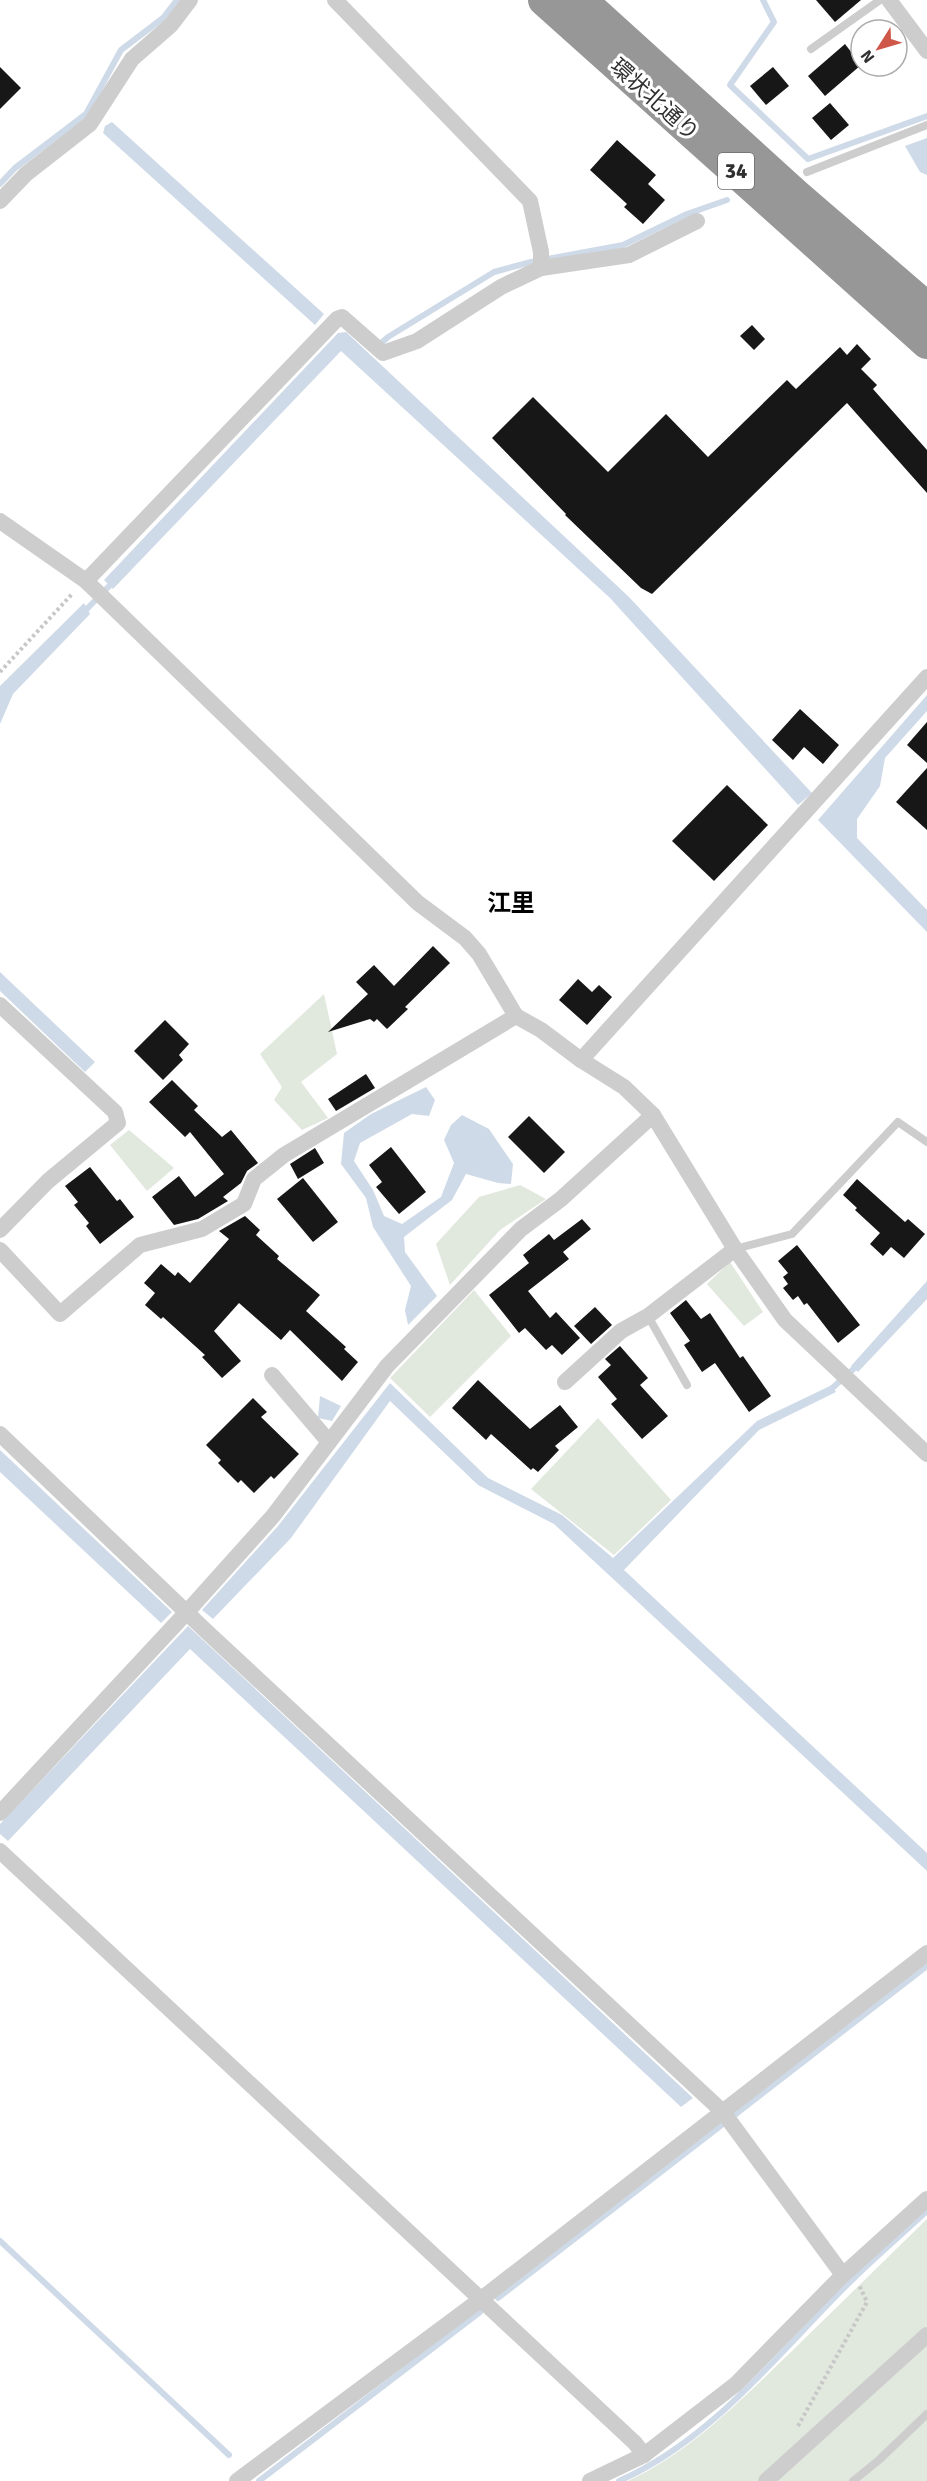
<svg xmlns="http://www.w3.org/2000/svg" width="927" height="2481" font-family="Signika,'Noto Sans JP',sans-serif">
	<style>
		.green { fill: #e1e8dd }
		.water { fill: #cfdae8 }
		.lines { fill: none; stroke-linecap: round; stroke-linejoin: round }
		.stream { stroke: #cfdae8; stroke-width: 6 }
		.building { fill: #171717 }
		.path { stroke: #c7c7c7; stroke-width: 4; stroke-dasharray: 3 3; stroke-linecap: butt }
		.lane { stroke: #cdcdcd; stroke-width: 8 }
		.street { stroke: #cdcdcd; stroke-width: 16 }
		.highway { stroke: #979797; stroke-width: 32 }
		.labels { text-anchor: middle; stroke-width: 6; stroke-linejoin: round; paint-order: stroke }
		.shield { fill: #fff; stroke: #6e6e6e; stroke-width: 1.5 }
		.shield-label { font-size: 21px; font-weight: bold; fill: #303030 }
		.street-label { font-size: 22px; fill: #303030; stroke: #fff }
		.neighbourhood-label { font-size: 24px; font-weight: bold; fill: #000; stroke: #fff }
	</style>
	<rect width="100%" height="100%" fill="#fff"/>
	<g class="green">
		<polygon points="324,994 337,1054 301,1082 328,1118 302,1130 274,1100 282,1087 260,1054"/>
		<polygon points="129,1130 174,1168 147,1191 110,1145"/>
		<polygon points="520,1185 546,1199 500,1230 450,1285 436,1244 479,1197"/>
		<polygon points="730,1262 763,1312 744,1326 707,1284"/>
		<polygon points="474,1290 511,1336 430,1417 390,1378"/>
		<polygon points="598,1418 671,1500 614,1555 531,1489"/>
		<path d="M927 2219V2481H628C691 2452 743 2398 792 2351 837 2307 882 2263 927 2219Z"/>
	</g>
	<g class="water">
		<polygon points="112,122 324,314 315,325 103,133 105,126"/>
		<polygon points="927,138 927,175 920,172 905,146"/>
		<polygon points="346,332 629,597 812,793 798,805 610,598 341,351 113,589 104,580 338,333"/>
		<polygon points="84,603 90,614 13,694 0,724 0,686"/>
		<polygon points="927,695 927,711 885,758 880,786 857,819 857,838 927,910 927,932 818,820"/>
		<polygon points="0,972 95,1062 85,1072 0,991"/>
		<polygon points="426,1087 435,1100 429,1116 412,1114 360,1143 354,1161 373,1190 384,1216 402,1224 441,1197 454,1163 444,1140 451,1125 462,1115 489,1129 513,1164 511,1184 498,1183 466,1174 452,1200 404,1237 405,1252 437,1296 408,1325 405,1310 411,1286 373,1227 366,1198 341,1164 344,1133 371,1114"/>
		<polygon points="927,1281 927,1299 858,1372 851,1366"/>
		<polygon points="390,1383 488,1478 562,1515 613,1558 757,1421 832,1385 836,1392 759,1430 624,1570 927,1853 927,1871 554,1524 478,1485 390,1401 291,1538 213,1619 202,1610 278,1526"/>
		<polygon points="320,1396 341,1406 332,1421 318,1418"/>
		<polygon points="0,1450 172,1612 161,1623 0,1472"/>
		<polygon points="188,1626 693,2098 681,2107 190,1649 8,1841 0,1834 0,1824"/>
	</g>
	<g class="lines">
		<g class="stream">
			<polyline points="763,0 774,22 730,85 808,159 927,116"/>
			<polyline points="0,184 15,168 86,114 121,50 163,18 177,0"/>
			<polyline points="378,346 388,337 494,272 531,262 623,245 687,214 727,200"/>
			<polyline points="82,614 115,580"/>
			<polyline points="829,1391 859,1364"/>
			<polyline points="0,2241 229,2455"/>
			<polyline points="498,2298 927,1966"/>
			<polyline points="259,2481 480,2312"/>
			<path d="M619 2481C708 2442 773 2360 840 2292 867 2264 898 2238 927 2211"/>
		</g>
	</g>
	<g class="building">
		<polygon points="816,0 861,0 835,22"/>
		<polygon points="845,44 861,65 825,96 808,76"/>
		<polygon points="0,67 21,88 0,109"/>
		<polygon points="773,67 789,86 766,105 750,86"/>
		<polygon points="830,103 849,125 831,140 812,118"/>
		<polygon points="617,140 656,175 648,184 665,200 643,224 624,207 627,204 590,170"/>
		<polygon points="752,325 765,339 754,350 740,336"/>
		<polygon points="857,344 871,359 861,369 877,385 873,389 927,450 927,493 847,403 652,594 641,588 565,515 566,514 492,438 533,397 608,472 666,414 708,457 787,380 796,389 840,347 847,355"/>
		<polygon points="800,709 839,745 823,764 804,747 793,760 772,740"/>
		<polygon points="927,722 927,763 907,745"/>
		<polygon points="927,768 927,830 896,802"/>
		<polygon points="727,785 768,825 714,881 672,841"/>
		<polygon points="433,946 450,963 405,1007 408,1009 387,1029 377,1019 374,1022 370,1019 328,1032 368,994 356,982 374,965 394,986"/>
		<polygon points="578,979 592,992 599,985 612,997 587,1025 559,1000"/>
		<polygon points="165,1020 189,1044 179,1055 183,1060 163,1080 134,1051"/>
		<polygon points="366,1074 375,1088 336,1111 328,1099"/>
		<polygon points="172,1080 198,1106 194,1110 222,1137 231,1130 258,1163 247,1171 241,1183 223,1197 228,1201 198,1219 174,1225 152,1197 179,1176 195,1197 224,1174 190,1132 185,1137 149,1102"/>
		<polygon points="529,1116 565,1152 544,1173 508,1137"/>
		<polygon points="391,1147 426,1192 399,1214 376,1187 382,1182 369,1165"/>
		<polygon points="315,1148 324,1163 298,1179 290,1164"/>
		<polygon points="90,1167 117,1201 120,1199 134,1217 100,1244 86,1226 89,1223 74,1205 78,1202 65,1186"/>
		<polygon points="303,1178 338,1222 313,1242 277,1199"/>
		<polygon points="857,1179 905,1222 908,1219 925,1234 904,1258 891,1247 883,1256 870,1244 880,1233 855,1210 857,1208 843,1195"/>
		<polygon points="245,1216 260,1230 256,1235 279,1256 277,1259 320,1295 306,1311 346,1347 344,1349 358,1362 342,1381 290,1330 281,1340 239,1303 214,1331 241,1361 222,1378 202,1357 205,1355 163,1317 161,1319 145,1305 155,1293 144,1283 161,1264 175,1276 178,1272 190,1283 229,1239 219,1231"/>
		<polygon points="582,1219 591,1229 563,1252 569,1259 528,1291 550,1318 556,1312 580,1338 562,1355 552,1345 546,1350 525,1328 519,1333 489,1295 529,1263 523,1255 549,1234 554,1240"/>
		<polygon points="797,1245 860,1325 838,1343 807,1303 804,1305 798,1296 793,1300 783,1288 788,1284 783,1277 788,1273 778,1261"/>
		<polygon points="686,1300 701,1319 710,1313 740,1358 743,1356 771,1396 749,1412 715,1363 702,1372 684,1345 690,1341 670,1313"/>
		<polygon points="595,1307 612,1325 591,1344 574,1326"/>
		<polygon points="620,1346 648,1378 640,1385 668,1416 642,1439 611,1404 617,1399 598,1377 611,1365 605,1359"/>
		<polygon points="478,1380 530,1429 560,1405 578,1427 555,1446 559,1450 538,1472 533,1468 531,1470 491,1434 486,1440 452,1408"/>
		<polygon points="253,1398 267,1412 261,1417 299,1454 274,1479 271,1476 254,1493 241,1480 238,1483 218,1463 221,1460 206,1445"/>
	</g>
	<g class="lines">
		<g class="path">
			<polyline points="0,672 73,593"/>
			<polyline points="798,2426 867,2302 859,2285"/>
		</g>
		<g class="lane">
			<polyline points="811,49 880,0"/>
			<polyline points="807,172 927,125"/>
			<polyline points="735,1249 792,1234 898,1122 927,1142"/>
			<polyline points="648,1316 687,1385"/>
			<polyline points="853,2481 879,2460 927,2414"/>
		</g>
		<g class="street">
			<polyline points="335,0 530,201 541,252 541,268"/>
			<polyline points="889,0 927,51"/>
			<polyline points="0,201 26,174 90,124 132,59 171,25 190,0"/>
			<polyline points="0,521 86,581 418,903 465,938 479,954 516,1016 541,1030 581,1060 624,1087 653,1115 735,1249 785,1320 927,1454"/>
			<polyline points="86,581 337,319 342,317 383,353 417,341 501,287 541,268 629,255 697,221"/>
			<polyline points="0,1005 115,1112 118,1123 48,1181 0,1230"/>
			<polyline points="581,1060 927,677"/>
			<polyline points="0,1250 60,1314 140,1245 202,1229 244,1204 254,1179 284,1155 516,1016"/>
			<polyline points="272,1375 329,1442"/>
			<polyline points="565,1382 621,1331 648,1316 735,1249"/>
			<polyline points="0,1434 206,1631 723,2112 843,2275"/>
			<polyline points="0,1813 186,1613 273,1516 387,1366 521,1229 561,1199 653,1115"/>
			<polyline points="0,1851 635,2443 644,2455 736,2384 843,2275 927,2199"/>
			<polyline points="237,2481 480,2300 927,1953"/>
			<polyline points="590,2481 644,2455"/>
			<polyline points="766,2481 927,2335"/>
		</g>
		<g class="highway">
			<polyline points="544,0 927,343"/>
			<polyline points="581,0 795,194 927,308"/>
		</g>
	</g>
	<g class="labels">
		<rect class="shield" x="718" y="153" width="36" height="36" rx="4.5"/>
		<g class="shield-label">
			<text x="736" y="178">34</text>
		</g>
		<g class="street-label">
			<text transform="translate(655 99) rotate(42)" y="8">環状北通り</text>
		</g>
		<g class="neighbourhood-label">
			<text x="511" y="911">江里</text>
		</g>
	</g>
	<g transform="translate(879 48) rotate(233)"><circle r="28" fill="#ffffff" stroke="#acacac" stroke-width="1.5"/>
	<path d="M0-4.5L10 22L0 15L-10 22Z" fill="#cf574a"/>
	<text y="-9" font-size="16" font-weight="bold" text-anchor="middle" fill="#303030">N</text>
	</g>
</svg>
